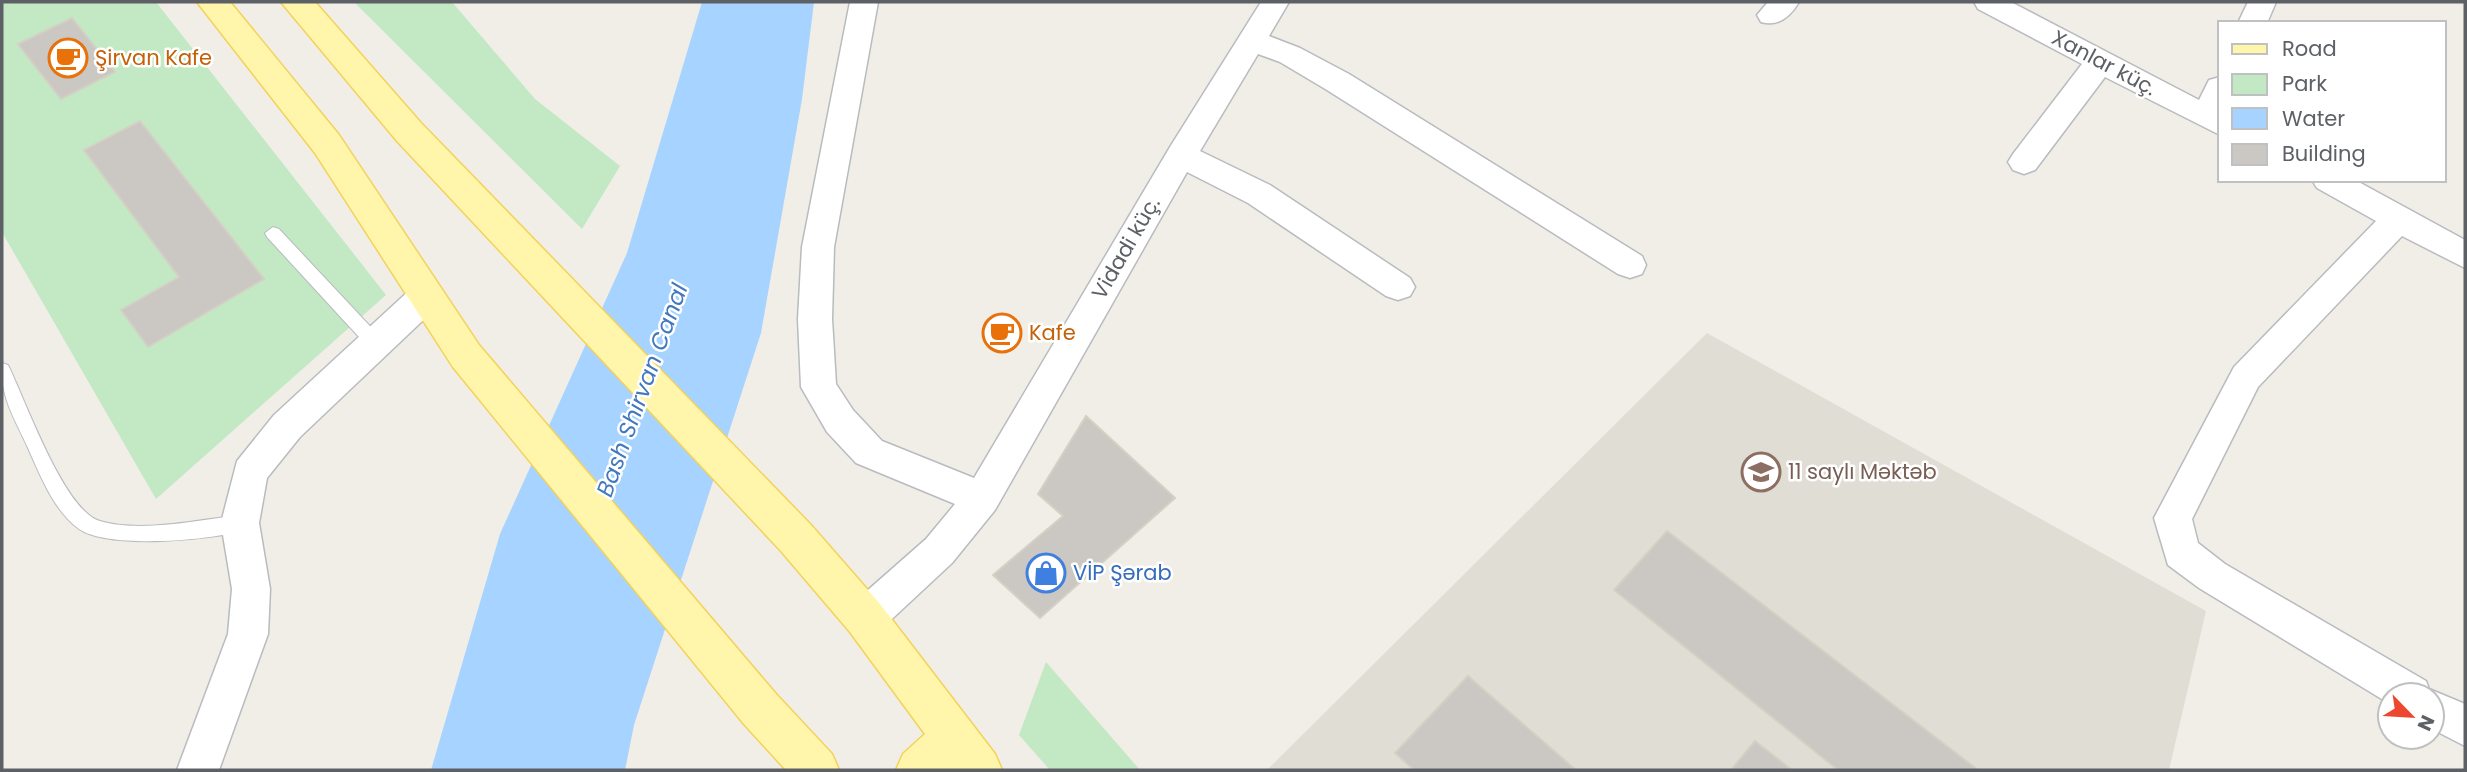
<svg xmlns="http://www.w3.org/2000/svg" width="2467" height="772" font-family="Poppins,sans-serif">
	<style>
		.education { fill: #e0ddd4 }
		.green { fill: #c2e8c4 }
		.water { fill: #a6d3ff }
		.building { fill: #cbc8c3; stroke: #d5d0c4; stroke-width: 2 }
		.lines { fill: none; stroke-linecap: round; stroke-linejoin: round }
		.lane-casing { stroke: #b8bbbf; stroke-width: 2 }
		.street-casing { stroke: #b8bbbf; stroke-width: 3 }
		.primary-casing { stroke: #f4d25a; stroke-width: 3 }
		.lane { fill: #fff; fill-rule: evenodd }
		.street { fill: #fff; fill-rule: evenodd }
		.primary { fill: #fff6ab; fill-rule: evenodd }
		.labels { text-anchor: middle; stroke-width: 5; stroke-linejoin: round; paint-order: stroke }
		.food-label { font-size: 21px; fill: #c56008; stroke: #fff; text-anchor: start }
		.street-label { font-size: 21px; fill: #5d6166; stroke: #fff }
		.education-label { font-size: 21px; fill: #785e54; stroke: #fff; text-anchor: start }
		.shop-label { font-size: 21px; fill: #366cbe; stroke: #fff; text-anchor: start }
		.water-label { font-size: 23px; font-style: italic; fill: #4278bd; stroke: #fff }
	</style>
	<rect width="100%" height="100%" fill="#f0eee6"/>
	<polygon class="education" points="1707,333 2206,611 2169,770 1267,770"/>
	<g class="green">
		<polygon points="2,2 156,2 386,295 156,499 2,232"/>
		<polygon points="354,2 452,2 535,99 620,166 582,229"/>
		<polygon points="1046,662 1140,770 1050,770 1019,735"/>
	</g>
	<polygon class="water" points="702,2 814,2 802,99 761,333 634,725 625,770 431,770 500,534 627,253"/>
	<g class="building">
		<polygon points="72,18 115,72 61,99 18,44"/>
		<polygon points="140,121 264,279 148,347 121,310 179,277 84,150"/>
		<polygon points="1086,416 1175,498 1040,618 993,575 1063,516 1038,494"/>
		<polygon points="1667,531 1978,770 1838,770 1614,590"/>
		<polygon points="1468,676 1576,770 1414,770 1395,753"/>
		<polygon points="1755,741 1792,770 1731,770"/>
	</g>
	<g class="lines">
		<defs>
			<g id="lane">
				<polygon points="273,227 279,229 382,339 385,344 382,349 370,349 267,237 265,233"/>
				<path d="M2 363 8 365C25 399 64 511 100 521 140 533 199 520 240 515L247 517 249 523 247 529C214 541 107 549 79 529 54 511 40 475 28 448 14 417 0 397 2 363Z"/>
			</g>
			<g id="street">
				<polygon points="850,2 878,2 834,247 832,319 836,384 853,410 882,441 974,478 1170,147 1261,2 1289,2 1269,36 1300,48 1349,74 1642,256 1646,265 1642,274 1630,278 1618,274 1327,90 1280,62 1258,54 1200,151 1270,185 1410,278 1415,287 1410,296 1398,300 1386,296 1248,203 1187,172 995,510 952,563 879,631 865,636 851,631 846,618 851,605 926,539 955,504 856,463 827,432 801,387 798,319 802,247"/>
				<path d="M1768 2H1799C1790 17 1778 27 1761 22L1757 15Z"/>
				<polygon points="1974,2 2011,2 2199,100 2209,80 2220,77 2220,135 2105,77 2035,170 2024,174 2013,170 2008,162 2013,154 2082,64 1978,9"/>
				<polygon points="2248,2 2276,2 2267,23 2238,23"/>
				<polygon points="2312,180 2355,180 2465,240 2465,268 2402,236 2258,387 2192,519 2198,543 2225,564 2426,681 2429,689 2465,704 2465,746 2432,729 2432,695 2390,695 2390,704 2199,588 2168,565 2154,518 2234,367 2376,221 2317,188"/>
				<polygon points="425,284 437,287 442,297 437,307 300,437 267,478 259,523 270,589 268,634 219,770 177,770 228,634 232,589 221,523 237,461 274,415 413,287"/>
			</g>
			<g id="primary">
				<polygon points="197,2 230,2 339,135 479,345 776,694 832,754 839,770 786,770 744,724 453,367 315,153"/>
				<polygon points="281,2 315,2 421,123 811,525 880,604 995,754 1002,770 896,770 903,754 925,734 850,632 781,551 397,141"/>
			</g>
		</defs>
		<use href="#lane" class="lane-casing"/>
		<use href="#street" class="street-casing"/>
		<use href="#primary" class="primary-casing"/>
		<use href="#lane" class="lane"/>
		<use href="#street" class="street"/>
		<use href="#primary" class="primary"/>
	</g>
	<defs>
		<symbol id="cafe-ring" viewBox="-11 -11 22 22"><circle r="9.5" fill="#fff" stroke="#e8710a" stroke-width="1.5"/><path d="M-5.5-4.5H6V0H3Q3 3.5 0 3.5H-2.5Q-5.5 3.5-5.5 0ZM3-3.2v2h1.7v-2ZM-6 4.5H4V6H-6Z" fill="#e8710a"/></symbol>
		<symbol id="school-ring" viewBox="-11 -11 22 22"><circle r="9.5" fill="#fff" stroke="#8d6e63" stroke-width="1.5"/><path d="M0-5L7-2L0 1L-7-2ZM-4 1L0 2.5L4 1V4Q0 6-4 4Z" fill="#8d6e63"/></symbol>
		<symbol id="shop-ring" viewBox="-11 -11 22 22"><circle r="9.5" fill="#fff" stroke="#3f7fe0" stroke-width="1.5"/><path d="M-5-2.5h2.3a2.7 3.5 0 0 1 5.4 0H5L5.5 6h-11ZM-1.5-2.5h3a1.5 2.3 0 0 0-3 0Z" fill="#3f7fe0"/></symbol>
	</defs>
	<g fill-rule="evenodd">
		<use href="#cafe-ring" x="46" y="36" width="44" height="44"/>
		<use href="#cafe-ring" x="980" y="311" width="44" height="44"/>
		<use href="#school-ring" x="1739" y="450" width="44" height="44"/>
		<use href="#shop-ring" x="1024" y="551" width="44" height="44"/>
	</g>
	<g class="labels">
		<g class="food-label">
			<text x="95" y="65">Şirvan Kafe</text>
			<text x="1029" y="340">Kafe</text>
		</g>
		<g class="street-label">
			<text transform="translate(2104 63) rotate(28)" y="7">Xanlar küç.</text>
			<text transform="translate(1126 248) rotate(-60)" y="7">Vidadi küç.</text>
		</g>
		<g class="education-label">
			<text x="1788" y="479">11 saylı Məktəb</text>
		</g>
		<g class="shop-label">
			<text x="1073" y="580">VİP Şərab</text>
		</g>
		<g class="water-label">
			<text transform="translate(642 390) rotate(-70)" y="8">Bash Shirvan Canal</text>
		</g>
	</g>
	<rect width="2467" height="772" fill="none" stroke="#5d6166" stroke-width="7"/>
	<rect x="2218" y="21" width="228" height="161" fill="#ffffff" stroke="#bec0c2" stroke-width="2"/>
	<rect x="2232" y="44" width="35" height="10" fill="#fff6ab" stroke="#bec0c2" stroke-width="2"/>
	<text x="2282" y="56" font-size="21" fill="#5d6166">Road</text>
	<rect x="2232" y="74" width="35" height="21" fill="#c2e8c4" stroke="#bec0c2" stroke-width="2"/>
	<text x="2282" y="91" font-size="21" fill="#5d6166">Park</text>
	<rect x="2232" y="108" width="35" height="21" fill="#a6d3ff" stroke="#bec0c2" stroke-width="2"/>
	<text x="2282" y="126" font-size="21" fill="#5d6166">Water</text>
	<rect x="2232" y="144" width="35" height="21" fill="#cbc8c3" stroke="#bec0c2" stroke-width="2"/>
	<text x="2282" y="161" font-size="21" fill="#5d6166">Building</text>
	<g transform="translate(2411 716) rotate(115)"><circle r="33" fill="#ffffff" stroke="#bec0c2" stroke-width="2"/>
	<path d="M0-5L12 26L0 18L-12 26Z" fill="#ed482f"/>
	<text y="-10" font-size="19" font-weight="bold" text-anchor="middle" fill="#5d6166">N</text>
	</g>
</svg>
